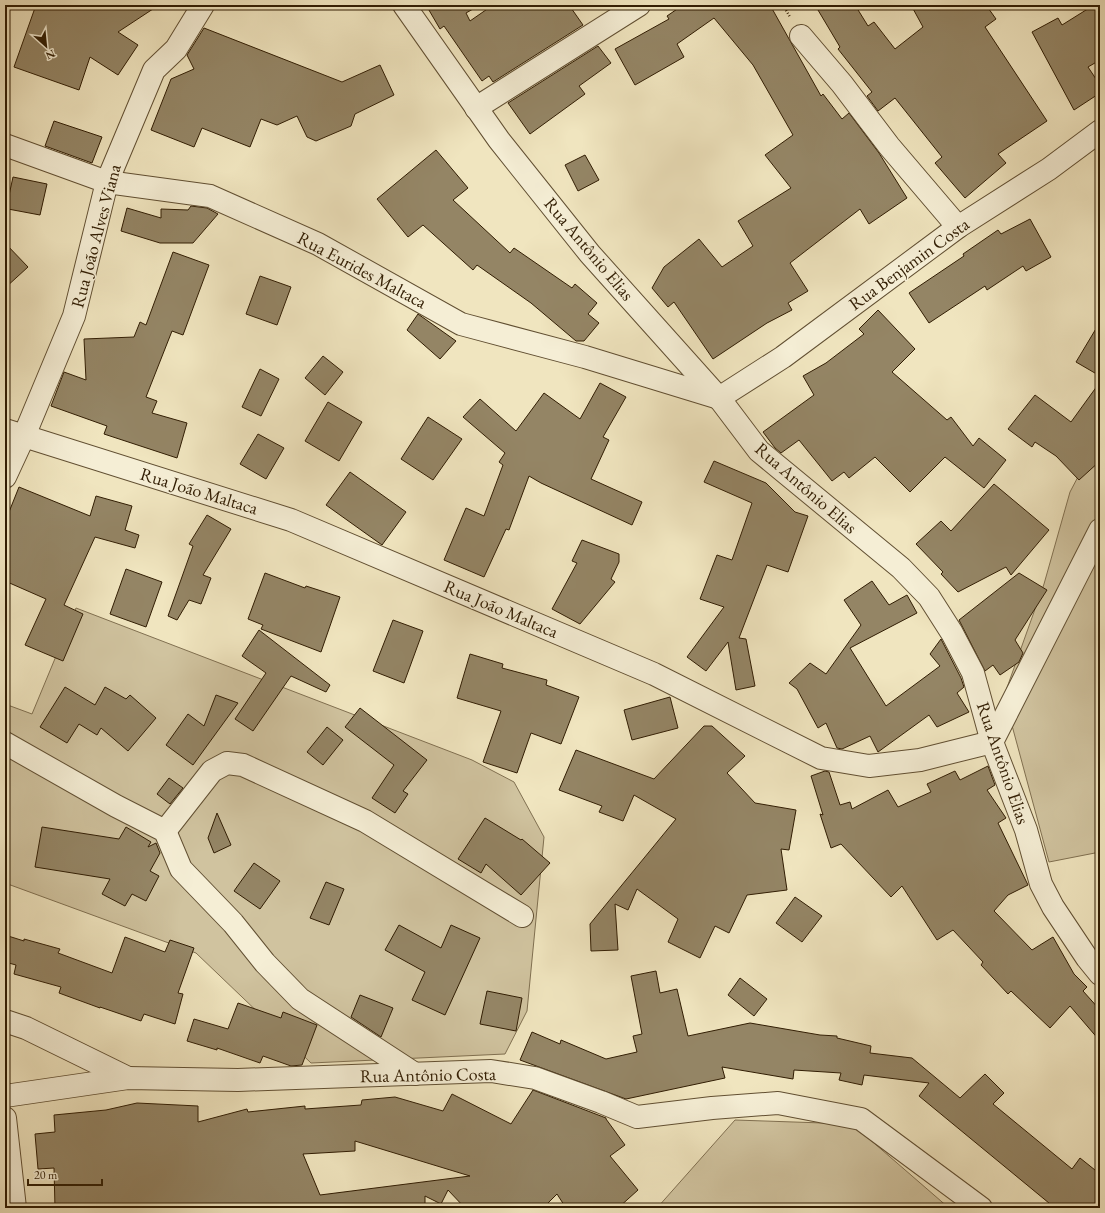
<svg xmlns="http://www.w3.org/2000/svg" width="1105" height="1213" font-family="'EB Garamond',serif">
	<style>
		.green { fill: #d0c39f; stroke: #807051 }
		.building { fill: #948565; stroke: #311d03; fill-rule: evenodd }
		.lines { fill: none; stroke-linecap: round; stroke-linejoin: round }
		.minor-casing { stroke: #614f32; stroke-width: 24 }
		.tertiary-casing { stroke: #614f32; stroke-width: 24 }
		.path { stroke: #311d03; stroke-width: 2.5; stroke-dasharray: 1 2; stroke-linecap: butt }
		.minor { stroke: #f5eed5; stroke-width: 22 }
		.tertiary { stroke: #f5eed5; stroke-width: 22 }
		.labels { text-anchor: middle; stroke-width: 3; stroke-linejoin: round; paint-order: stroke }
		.street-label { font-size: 18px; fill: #311d03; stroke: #f5eed5 }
	</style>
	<rect width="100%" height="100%" fill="#f0e5bf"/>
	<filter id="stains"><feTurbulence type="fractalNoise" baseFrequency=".005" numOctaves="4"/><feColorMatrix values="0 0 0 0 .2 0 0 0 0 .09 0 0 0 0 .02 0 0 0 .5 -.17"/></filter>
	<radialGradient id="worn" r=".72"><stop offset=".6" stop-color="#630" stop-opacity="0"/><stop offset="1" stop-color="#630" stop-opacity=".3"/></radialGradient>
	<g class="green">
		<polygon points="1100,435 1100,852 1049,862 1004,696 1044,584 1070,492"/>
		<polygon points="76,608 472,760 514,782 544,837 527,1011 505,1054 311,1063 196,953 5,883 5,704 32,714"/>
		<polygon points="735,1120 852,1124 949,1208 657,1208"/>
	</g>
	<g class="building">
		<polygon points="36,5 159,5 118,32 138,45 118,75 90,57 79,90 14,67"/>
		<polygon points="426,5 480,5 466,13 470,21 493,5 569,5 583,25 493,82 489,76 482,81 444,26 440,29"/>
		<polygon points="683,5 770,5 821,96 823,94 842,119 849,113 879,153 907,198 869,224 860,209 790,263 808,291 788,303 792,310 767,323 713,359 674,302 668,307 652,288 664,267 699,239 722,267 753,246 738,221 791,188 765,155 793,135 753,65 714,18 677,44 684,57 635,85 615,49 669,19 667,16"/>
		<polygon points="815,5 855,5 868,26 874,22 895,49 923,27 911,5 986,5 996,19 985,27 1047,121 998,154 1006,163 965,198 935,163 942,157 895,98 878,111 867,96 872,92 838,49 840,47"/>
		<polygon points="1094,5 1100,5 1100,60 1088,67 1100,85 1100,93 1074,110 1032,32 1058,18 1062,25"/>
		<polygon points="204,28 342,82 380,65 394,95 355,114 351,126 316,141 307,137 297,116 277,125 261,119 250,147 202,128 194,147 151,130 171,79 194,69 187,55"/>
		<polygon points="598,46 611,63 579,86 585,94 530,134 508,103"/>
		<polygon points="54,121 102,137 92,163 45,146"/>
		<polygon points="436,150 468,188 453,200 510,253 514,248 572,288 575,284 597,303 588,314 599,323 584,341 576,341 531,303 477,265 473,270 423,225 408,237 377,199"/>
		<polygon points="585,155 599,180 578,191 565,165"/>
		<polygon points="13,177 47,184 40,215 8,209 8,200"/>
		<polygon points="191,206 207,208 218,214 193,243 160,243 121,231 127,208 161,218 161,209 188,210"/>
		<polygon points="1030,219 1051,257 1026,271 1023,266 987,290 985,286 929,323 909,293 964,256 963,254 998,230 1001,234"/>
		<polygon points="5,243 28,267 5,288"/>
		<polygon points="173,252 209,265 183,335 172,331 146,397 157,401 152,413 187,423 177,458 104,434 107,426 51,406 64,372 86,380 84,339 134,337 140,322 146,325"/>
		<polygon points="260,276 291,287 277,325 246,314"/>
		<polygon points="878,310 915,349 892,372 947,420 951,417 973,446 979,438 1006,460 984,488 945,457 910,492 875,457 849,478 844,472 832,481 799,440 781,453 775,448 763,432 814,395 803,376 826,363 864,334 859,329"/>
		<polygon points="418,314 456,341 440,359 407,330"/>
		<polygon points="1100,322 1100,376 1076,362"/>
		<polygon points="323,356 343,372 325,395 305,378"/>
		<polygon points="260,369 279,379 261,416 242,407"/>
		<polygon points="1100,382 1100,461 1079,480 1056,456 1035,442 1032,447 1008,429 1035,395 1071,422"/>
		<polygon points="600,383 626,397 603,437 609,440 591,479 642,502 632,525 541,483 529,476 509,530 506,529 484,577 444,560 466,508 484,516 503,465 499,462 505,453 463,417 480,399 516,431 544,393 580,419"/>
		<polygon points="328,402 362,422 339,461 305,441"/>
		<polygon points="428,417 462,439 433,480 401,459"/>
		<polygon points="258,434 284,448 266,479 240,464"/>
		<polygon points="714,461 766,483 795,512 808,516 788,572 767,565 739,638 746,639 755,686 736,690 728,642 706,671 687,657 724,607 700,599 717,555 732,560 752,503 704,482"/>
		<polygon points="350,472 406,512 382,545 326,505"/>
		<polygon points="994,484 1049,530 1011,575 1006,567 958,592 941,574 943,572 916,544 941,521 951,531"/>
		<polygon points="19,487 90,516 96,496 132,506 125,530 139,535 135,548 95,537 64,605 83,614 63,661 25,645 46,599 5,581 5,522"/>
		<polygon points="207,515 231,529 203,575 211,578 201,604 189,600 177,620 168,616 193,546 189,544"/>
		<polygon points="582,540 619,554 619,562 611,579 615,582 580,624 552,609 577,563 572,561"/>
		<polygon points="126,569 162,582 146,627 110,614"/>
		<polygon points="265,573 305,588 306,586 340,597 321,652 261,629 263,625 248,619"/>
		<polygon points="1019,573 1047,590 1015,640 1023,653 1019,662 1000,675 993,665 985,671 959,620"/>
		<polygon points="872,581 889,605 907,595 917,613 850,648 886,706 940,666 930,654 941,639 961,678 964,687 957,693 969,712 937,727 929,715 878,752 870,736 842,749 837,748 826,723 818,728 797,689 789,683 810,663 826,674 861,625 844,600"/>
		<polygon points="393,620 423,631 404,683 373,671"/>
		<polygon points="259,630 330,685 326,692 291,676 253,731 235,719 266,673 242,656"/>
		<polygon points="470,654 503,664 502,668 547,680 546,685 579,697 561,744 531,733 517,773 483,762 501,711 457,698"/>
		<polygon points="65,687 95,705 105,687 126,699 130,695 156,718 128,751 101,728 97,735 79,724 67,743 40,727"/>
		<polygon points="216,695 238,703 193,765 166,745 188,714 204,726"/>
		<polygon points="670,697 678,728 632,740 624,710"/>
		<polygon points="360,708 427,760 403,791 408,794 395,813 372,798 394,765 345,727"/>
		<polygon points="704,726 712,726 745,756 727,773 755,803 796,810 789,850 781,849 787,890 747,895 729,933 715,926 700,958 668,942 678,919 637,889 628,910 615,904 618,950 591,951 590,924 676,819 634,795 623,821 599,812 602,806 559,790 576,750 654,779"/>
		<polygon points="327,727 343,740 323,765 307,752"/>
		<polygon points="988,766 995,785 987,790 1006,818 998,823 1028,885 1008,895 994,911 1032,950 1053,937 1074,974 1087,987 1083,991 1100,1010 1100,1041 1070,1006 1050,1028 1011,991 1008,994 981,965 983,962 953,930 937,940 902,886 891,897 841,844 831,848 820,814 823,815 811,776 825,771 829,772 840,805 850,802 852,809 888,790 898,807 931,792 927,784 955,771 960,780"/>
		<polygon points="169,778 183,788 170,804 157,794"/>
		<polygon points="217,813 231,845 214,853 208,838"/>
		<polygon points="485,818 521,840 522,839 550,863 521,895 486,864 481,873 458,859"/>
		<polygon points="42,827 119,839 126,827 151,842 148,847 156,843 160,853 150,871 159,876 146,901 132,894 125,906 102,894 110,879 35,867"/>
		<polygon points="254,863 280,881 260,909 234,891"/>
		<polygon points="326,882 344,889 329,925 310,918"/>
		<polygon points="795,897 822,916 802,942 776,923"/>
		<polygon points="399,925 441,948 451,925 480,938 445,1015 412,1000 425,972 385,950"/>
		<polygon points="5,935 24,941 24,939 60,949 58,953 112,973 125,937 165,952 170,940 194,948 178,993 183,994 175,1024 144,1014 141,1021 100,1007 100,1008 59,993 61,987 14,974 16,965 5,962"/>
		<polygon points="656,971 660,993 677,989 688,1036 750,1023 820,1035 837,1036 837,1038 871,1046 870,1053 912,1058 960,1098 985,1074 1004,1093 993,1104 1072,1169 1080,1158 1100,1174 1100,1208 1055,1208 919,1096 929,1083 864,1075 862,1085 839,1080 841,1073 794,1070 793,1079 722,1067 725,1078 626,1099 520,1060 532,1032 560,1044 561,1040 606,1059 637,1052 633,1036 642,1034 631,976"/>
		<polygon points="740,978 767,999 754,1016 728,995"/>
		<polygon points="487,991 522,998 516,1031 480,1024"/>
		<polygon points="360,995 393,1008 381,1037 351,1017"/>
		<polygon points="238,1003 281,1018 283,1012 317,1025 302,1065 291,1066 263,1056 260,1063 217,1048 217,1050 187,1041 194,1019 228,1029"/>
		<path d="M533 1090 606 1118V1119L625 1145 610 1156 638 1190 618 1208H566L557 1194 543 1208H465L448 1190 441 1204 425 1196V1208H55L54 1168 38 1169 35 1134 55 1132 54 1115 106 1110 137 1103 198 1106V1122L247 1109 248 1112 305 1106V1109L361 1105 362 1100 395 1097 443 1111 452 1094 511 1124ZM355 1141 470 1176 320 1195 303 1154 355 1151Z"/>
	</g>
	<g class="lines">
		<defs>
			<g id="minor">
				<polyline points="801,36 842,84 889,146 958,227"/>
				<polyline points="476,108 639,5"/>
				<polyline points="5,145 107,182 210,196 318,244 461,324 585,357 719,398 783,357 958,227 1049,169 1100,131"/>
				<polyline points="5,430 291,520 654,674 821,758 869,766 920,760 992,742 1100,530"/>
				<polyline points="5,477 24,436 74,316 107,182 154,70 176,49 203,5"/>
				<polyline points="5,743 116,806 165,831 181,869 233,923 265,963 300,999 415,1074"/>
				<polyline points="165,831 212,771 227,763 243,765 365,821 522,916"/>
				<polyline points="5,1021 26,1028 128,1078"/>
				<polyline points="5,1096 128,1078 238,1080 491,1071 535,1078 601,1102 637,1117 712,1108 778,1103 861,1119 981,1208"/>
				<polyline points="5,1118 15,1208"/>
			</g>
			<polyline id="tertiary" points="404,5 499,140 590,254 719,398 759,451 901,568 929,597 952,633 973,673 992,742 1026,830 1041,884 1053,907 1087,958 1100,974"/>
		</defs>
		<use href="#minor" class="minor-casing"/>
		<use href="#tertiary" class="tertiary-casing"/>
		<polyline class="path" points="783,5 790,17"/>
		<use href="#minor" class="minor"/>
		<use href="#tertiary" class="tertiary"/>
	</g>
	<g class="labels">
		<g class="street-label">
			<text transform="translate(96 236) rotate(-75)" y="6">Rua João Alves Viana</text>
			<text transform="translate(589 249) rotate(50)" y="6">Rua Antônio Elias</text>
			<text transform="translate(909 264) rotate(-36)" y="6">Rua Benjamin Costa</text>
			<text transform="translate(362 270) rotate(28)" y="6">Rua Eurides Maltaca</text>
			<text transform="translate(806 488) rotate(41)" y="6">Rua Antônio Elias</text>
			<text transform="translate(199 491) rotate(17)" y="6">Rua João Maltaca</text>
			<text transform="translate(501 609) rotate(23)" y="6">Rua João Maltaca</text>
			<text transform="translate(1003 763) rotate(71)" y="6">Rua Antônio Elias</text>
			<text transform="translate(428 1075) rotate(-1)" y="6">Rua Antônio Costa</text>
		</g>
	</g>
	<rect width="1105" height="1213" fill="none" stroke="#f0e5bf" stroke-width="20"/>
	<rect x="6" y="6" width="1093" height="1201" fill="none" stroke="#311d03" stroke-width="2"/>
	<rect x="10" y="10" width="1085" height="1193" fill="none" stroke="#311d03"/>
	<g transform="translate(46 46) rotate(153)" stroke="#f5eed5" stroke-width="3" paint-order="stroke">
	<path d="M0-3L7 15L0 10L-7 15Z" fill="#311d03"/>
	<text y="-6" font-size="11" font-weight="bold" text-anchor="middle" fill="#311d03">N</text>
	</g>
	<path d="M28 1179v6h74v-6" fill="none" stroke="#311d03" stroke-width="2"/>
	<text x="34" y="1179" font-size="12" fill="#311d03" stroke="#f5eed5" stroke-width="3" paint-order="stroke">20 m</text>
	<rect width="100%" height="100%" filter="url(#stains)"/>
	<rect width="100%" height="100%" fill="url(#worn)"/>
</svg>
